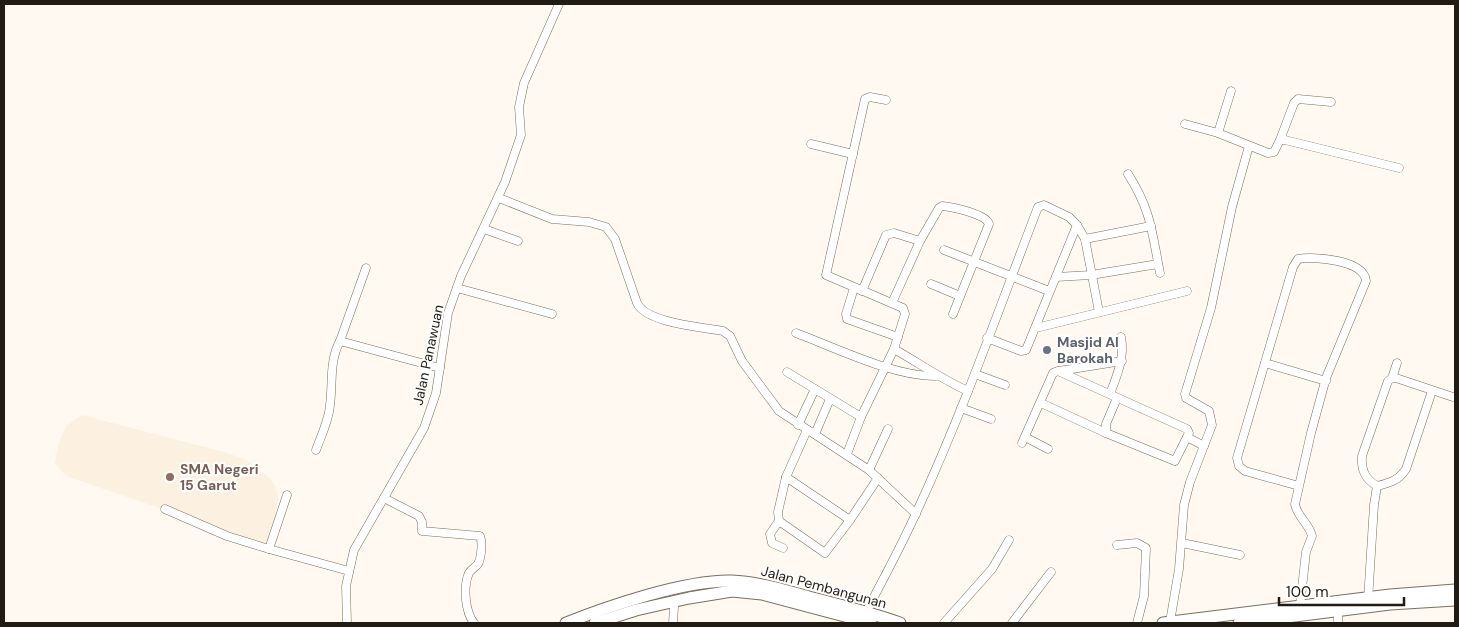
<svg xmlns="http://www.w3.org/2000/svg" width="1459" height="627" font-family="'DM Sans',sans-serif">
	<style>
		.built { fill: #fcf1e1 }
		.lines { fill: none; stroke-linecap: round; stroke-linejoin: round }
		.minor-casing { stroke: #7b6f5d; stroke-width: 9 }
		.secondary-casing { stroke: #7b6f5d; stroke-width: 13 }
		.minor { stroke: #fff; stroke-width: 8 }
		.secondary { stroke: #fff; stroke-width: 11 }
		.worship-dot { fill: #6b7280; stroke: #fff; stroke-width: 2 }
		.education-dot { fill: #8d6e63; stroke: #fff; stroke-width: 2 }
		.labels { text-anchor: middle; stroke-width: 4; stroke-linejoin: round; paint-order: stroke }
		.worship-label { font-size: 14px; font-weight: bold; fill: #5b616d; stroke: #fff; text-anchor: start }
		.street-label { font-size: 14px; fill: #201c14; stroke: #fff }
		.education-label { font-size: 14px; font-weight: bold; fill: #785e54; stroke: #fff; text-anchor: start }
	</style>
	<rect width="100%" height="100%" fill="#fff9f1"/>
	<polygon class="built" points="82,415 224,452 246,460 271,479 277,490 278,499 273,532 268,541 261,543 66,476 55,463 59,442 67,425"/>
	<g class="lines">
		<defs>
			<g id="minor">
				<polyline points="1185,124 1218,133 1268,153 1274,152 1280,140 1285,140 1399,168"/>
				<polyline points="1218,133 1231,91"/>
				<polyline points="1280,140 1294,103 1298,99 1331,102"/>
				<polyline points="811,144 853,154"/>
				<path d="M1128 174C1151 210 1152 232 1160 273"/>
				<path d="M499 198 552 219 589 222 606 227 615 239 637 303C646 323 702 327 723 331L730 336 742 361 779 411 869 470 916 514"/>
				<polyline points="1077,225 1085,239 1099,312"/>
				<polyline points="484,229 518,241"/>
				<polyline points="1085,239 1151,226"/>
				<polyline points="944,250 1049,291"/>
				<polyline points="1056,277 1091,275 1158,264"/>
				<polyline points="931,284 960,296"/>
				<polyline points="457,288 552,314"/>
				<polyline points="854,288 846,314 847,319 898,337"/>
				<polyline points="862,291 886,235 894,233 920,241"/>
				<path d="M892 303 920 241 939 208 942 206C953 207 986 214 989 224L953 314"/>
				<polyline points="1036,328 1187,291"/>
				<path d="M796 333C836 348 895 377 936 376"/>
				<polyline points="340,341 366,268"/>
				<path d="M894 349C919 363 941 379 968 391"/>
				<polyline points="1265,363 1326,381"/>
				<polyline points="1059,371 1122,361"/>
				<polyline points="787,372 861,417"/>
				<polyline points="975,374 1005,385"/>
				<polyline points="1392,378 1397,363"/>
				<path d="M1110 394C1117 375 1125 358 1121 337"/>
				<polyline points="1041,403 1106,433"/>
				<polyline points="961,408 991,419"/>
				<polyline points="798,425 815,389"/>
				<polyline points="807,430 786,477 850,520"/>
				<polyline points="815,434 830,399"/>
				<polyline points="1025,437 1048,449"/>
				<polyline points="1187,437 1204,446"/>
				<polyline points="1022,443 1053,373 1058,371 1187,429 1189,433 1175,461 1106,433 1106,424 1117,398"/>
				<path d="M316 450C321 436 329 420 330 405 333 383 329 361 340 341L440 368"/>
				<polyline points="847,454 861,417 894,349 905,314 903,308 826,275 865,99 870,97 886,100"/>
				<polyline points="869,470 888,429"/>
				<path d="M1299 486 1245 471 1239 466 1237 458 1293 267 1298 259C1315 256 1364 260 1366 281L1326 378 1311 433 1295 504C1297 517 1309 523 1312 536L1306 552 1300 606"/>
				<path d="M1377 486C1365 479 1361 470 1362 456L1388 381 1392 378H1396L1453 397"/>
				<polyline points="287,495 269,549 349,571"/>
				<path d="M384 498 419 516 422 522V531L480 536C483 543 481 558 478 564 476 567 471 569 469 573 463 586 465 612 474 623"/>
				<polyline points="165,509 227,536 269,549"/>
				<polyline points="779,521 825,553 850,520 878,478"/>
				<polyline points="1182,543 1240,555"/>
				<polyline points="1117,545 1137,543 1146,548 1144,596 1137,623"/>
				<polyline points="783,548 772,543 770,534 779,521 778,512 786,477"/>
				<path d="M1368 600 1374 505 1377 486C1390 483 1399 480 1406 469L1432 391"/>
				<polyline points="671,602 674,607 673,623"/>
				<polyline points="1338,610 1338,623"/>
				<path d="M864 616C882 581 901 547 917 511 963 412 999 309 1038 207L1044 205 1069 217 1077 225 1026 350 1021 351 987 338"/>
				<polyline points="1170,622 1179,569 1184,505 1190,482 1212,425 1209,411 1186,398 1185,394 1211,308 1232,207 1249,146"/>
				<polyline points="347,623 346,586 354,550 424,428 436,393 448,313 461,276 505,182 521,135 519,107 524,83 559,4"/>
				<polyline points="944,623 992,569 1009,540"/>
				<polyline points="1012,623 1051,572"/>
			</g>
			<g id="secondary">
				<path d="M566 623C609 606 685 580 731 581 758 582 783 590 809 597 840 605 870 612 900 623"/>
				<polyline points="595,623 636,610 689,598 732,591 762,594 871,623"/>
				<polyline points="1163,623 1390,595 1455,590"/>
				<polyline points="1239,623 1390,604 1455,600"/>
			</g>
		</defs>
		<use href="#minor" class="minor-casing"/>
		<use href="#secondary" class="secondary-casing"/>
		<use href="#minor" class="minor"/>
		<use href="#secondary" class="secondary"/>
	</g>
	<circle class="worship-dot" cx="1047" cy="350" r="5"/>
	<circle class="education-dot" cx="170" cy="477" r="5"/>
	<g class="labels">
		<g class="worship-label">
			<text x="1057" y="347">Masjid Al<tspan x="1057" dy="16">Barokah</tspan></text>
		</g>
		<g class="street-label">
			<text transform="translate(428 355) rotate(-78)" y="5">Jalan Panawuan</text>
			<text transform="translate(824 587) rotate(15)" y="5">Jalan Pembangunan</text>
		</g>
		<g class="education-label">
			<text x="180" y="474">SMA Negeri<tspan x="180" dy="16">15 Garut</tspan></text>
		</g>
	</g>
	<rect width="1459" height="627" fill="none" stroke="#201c14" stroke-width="10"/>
	<path d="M1279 597v8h125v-8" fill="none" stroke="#201c14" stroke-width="2.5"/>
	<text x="1286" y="597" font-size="15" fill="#201c14" stroke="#ffffff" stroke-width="4" paint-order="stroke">100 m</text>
</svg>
